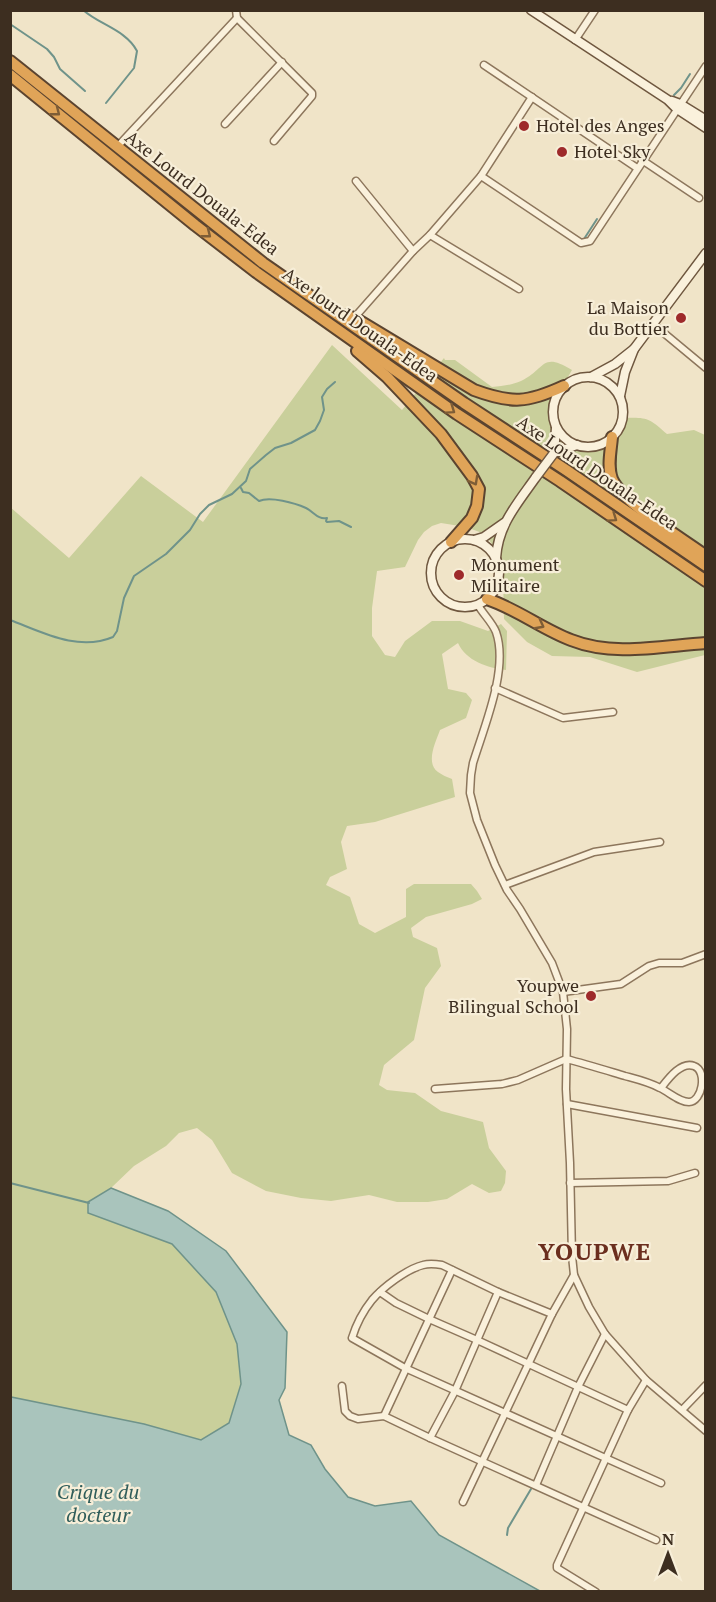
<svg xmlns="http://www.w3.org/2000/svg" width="716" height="1602" font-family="'PT Serif',serif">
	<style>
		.green { fill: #c9cf9b }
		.water { fill: #a9c4bc; stroke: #6f938a; stroke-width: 1.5 }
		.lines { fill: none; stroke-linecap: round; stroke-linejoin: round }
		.stream { stroke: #6f938a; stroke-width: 2 }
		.street-casing { stroke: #8d765c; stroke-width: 9 }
		.secondary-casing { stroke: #6f573f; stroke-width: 11 }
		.highway-casing { stroke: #5b4430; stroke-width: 14 }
		.street { stroke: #faf1dc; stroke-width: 6 }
		.secondary { stroke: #faf1dc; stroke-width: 8 }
		.highway { stroke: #e0a458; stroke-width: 10 }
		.secondary-bridge-casing { stroke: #6f573f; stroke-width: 11; stroke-linecap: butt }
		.secondary-bridge { stroke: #faf1dc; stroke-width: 8 }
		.oneway { stroke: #7e5d36 }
		.poi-dot { fill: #9e2a2b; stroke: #f7eed8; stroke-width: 2 }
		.labels { text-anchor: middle; stroke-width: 4.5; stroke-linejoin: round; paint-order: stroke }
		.poi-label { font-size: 18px; fill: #3d2e20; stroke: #f7eed8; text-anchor: start }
		.street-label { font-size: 18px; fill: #3d2e20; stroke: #f7eed8 }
		.water-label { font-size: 20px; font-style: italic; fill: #2f5d5a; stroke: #f7eed8 }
		.district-label { font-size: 24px; font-weight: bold; letter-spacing: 1.5px; fill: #6b2e1e; stroke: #f7eed8 }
	</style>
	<rect width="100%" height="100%" fill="#f0e4c8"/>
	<path class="green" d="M332 345 402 410 444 358 445 360H455L492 387C502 386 512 385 521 381 546 369 541 351 572 370 566 381 555 395 554 408 548 450 610 463 623 418 647 417 649 418 667 434L694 430 705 435V655L637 672 590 657 552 656 527 642 504 619 503 576 500 559 496 550 485 534 466 527 441 523 432 526 424 532 418 540 405 567 377 571 372 608V636L385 655 395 657 405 641 432 621H460L488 631 501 624 507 631 506 670C488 668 466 661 458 643L442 654 448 689 466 693 472 700 466 718 440 730C436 741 425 763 438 772 442 775 447 777 452 779L455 797 375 822 347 826 341 842 347 869 330 877 326 885 350 897 359 924 375 933 406 917V889L414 884H471L477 891 482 899 472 904 426 917 411 928 413 937 437 948 441 966 425 988 414 1040 384 1065 379 1085 387 1090 415 1093 441 1111 483 1122 489 1148 506 1171 505 1183 501 1191 489 1193 472 1184 447 1199 428 1202H397L369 1195 331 1201 301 1198 266 1191 232 1173 212 1140 197 1128 179 1133 166 1146 134 1166 111 1188 88 1202V1213L172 1244 216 1292 237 1344 241 1384 229 1423 201 1440 144 1424 11 1397 10 507 69 558 141 476 203 522Z"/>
	<polygon class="water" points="111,1188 168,1211 226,1251 287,1332 285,1388 279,1400 289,1435 311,1445 325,1469 348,1497 375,1506 411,1501 439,1535 540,1591 11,1591 11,1397 144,1424 201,1440 229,1423 241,1384 237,1344 216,1292 172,1244 88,1213 88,1202"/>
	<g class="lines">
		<g class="stream">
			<path d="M83 10C100 25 126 30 137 51L134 68 106 103"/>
			<polyline points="10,24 47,49 54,57 60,69 85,91"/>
			<polyline points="674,95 681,88 690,74"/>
			<polyline points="584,239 597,219"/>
			<path d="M241 488 243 492 249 493 259 501C270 496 295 503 306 508 314 512 318 520 327 518L326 521 327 522 339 521 351 527"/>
			<path d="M10 620C42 632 78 652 113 637L117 631 124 598 134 576 166 554 190 530 200 514 209 505 232 494 246 481 250 469 266 455 275 448 291 443 315 430 320 421 324 410 322 397 327 389 335 382"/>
			<polyline points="10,1183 89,1203"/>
			<polyline points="507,1535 508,1528 531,1489"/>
		</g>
		<defs>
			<g id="street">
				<polyline points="236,10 237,18 312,93 312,96 274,141"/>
				<polyline points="575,40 595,10"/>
				<polyline points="484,65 637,168"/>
				<polyline points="225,124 282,62"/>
				<polyline points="117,147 237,18"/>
				<polyline points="642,160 699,198"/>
				<polyline points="481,176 532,97"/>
				<polyline points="356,181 413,251"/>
				<polyline points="430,235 519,289"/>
				<polyline points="354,318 413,251 430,235 481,176 581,243 590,241 706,66"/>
				<polyline points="653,324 706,368"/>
				<path d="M478 605C483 614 492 622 496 632 509 669 484 727 473 763L471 775 470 793 477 820 495 865 507 890 520 909 552 963 563 992 567 1029 566 1089 570 1163 572 1256 574 1275 589 1307 605 1334 646 1380 706 1431"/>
				<polyline points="495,688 563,718 613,712"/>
				<polyline points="505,885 594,852 660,842"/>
				<polyline points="563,992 621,984 649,966 659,963 682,963 706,954"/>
				<path d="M435 1089 502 1084 518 1080 566 1059C586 1064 605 1070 625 1076 636 1079 649 1082 660 1088 669 1092 679 1102 689 1102 702 1102 708 1071 694 1066 681 1061 668 1079 661 1088"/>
				<polyline points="567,1104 697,1128"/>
				<polyline points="570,1183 668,1181 695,1173"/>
				<polyline points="380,1292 396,1303 429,1319 477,1340 628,1410"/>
				<path d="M552 1314 498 1292 442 1265C436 1264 430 1263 423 1265 407 1269 383 1287 372 1300 364 1310 356 1325 352 1338L405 1368 661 1483"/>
				<polyline points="342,1386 345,1411 350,1416 358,1419 384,1416 430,1438 656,1540"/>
				<polyline points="682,1410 706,1385"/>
				<polyline points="384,1416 452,1270"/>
				<polyline points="430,1438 455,1391 498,1292"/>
				<polyline points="536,1485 578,1387 605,1334"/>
				<polyline points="463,1502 552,1314 574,1275"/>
				<polyline points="596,1592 557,1568 557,1565 628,1410 646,1380"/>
			</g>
			<g id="secondary">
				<polyline points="531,10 668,100 677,109 706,128"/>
				<polyline points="672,101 680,104 706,120"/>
				<polyline points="591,377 615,364 634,349"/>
				<circle cx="588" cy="412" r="35"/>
				<polyline points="620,396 625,372 634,349 706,253"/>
				<polyline points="554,453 556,428"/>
				<polyline points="554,453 577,445"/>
				<circle cx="465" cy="573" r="34"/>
				<polyline points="474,540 484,537 504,523"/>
				<path d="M496 558C498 525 517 504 536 477"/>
			</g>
			<g id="highway">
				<polyline points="10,61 263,263 464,403 566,470 706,566"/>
				<polyline points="10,75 195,225 256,272 457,414 560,481 706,581"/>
				<path d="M346 315 358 320 474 390C512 404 527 403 564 386"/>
				<polyline points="357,351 387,377 441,434 472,476 479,489 477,506 472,518 451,542"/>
				<path d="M612 437C611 450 607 466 612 479 622 502 684 540 706 556"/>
				<path d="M487 599C517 609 542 629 571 640 614 657 661 646 706 643"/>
			</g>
		</defs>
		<use href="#street" class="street-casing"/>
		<use href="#secondary" class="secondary-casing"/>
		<use href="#highway" class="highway-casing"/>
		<use href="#street" class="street"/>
		<use href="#secondary" class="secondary"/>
		<use href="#highway" class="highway"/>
		<defs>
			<polyline id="secondary-bridge" points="536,477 554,453"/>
		</defs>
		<use href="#secondary-bridge" class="secondary-bridge-casing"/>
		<use href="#secondary-bridge" class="secondary-bridge"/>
	</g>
	<defs><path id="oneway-chevron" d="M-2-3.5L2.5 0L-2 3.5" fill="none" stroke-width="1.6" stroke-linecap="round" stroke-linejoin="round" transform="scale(1.5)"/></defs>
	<g class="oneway">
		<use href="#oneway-chevron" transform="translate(56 112) rotate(38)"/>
		<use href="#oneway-chevron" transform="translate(207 234) rotate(38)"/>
		<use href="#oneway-chevron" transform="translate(451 410) rotate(35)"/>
		<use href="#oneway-chevron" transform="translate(474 481) rotate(61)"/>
		<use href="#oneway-chevron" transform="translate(613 518) rotate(35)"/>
		<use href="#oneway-chevron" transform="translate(540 625) rotate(28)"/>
	</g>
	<g class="poi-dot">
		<circle cx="524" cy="126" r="6"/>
		<circle cx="562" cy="152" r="6"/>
		<circle cx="681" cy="318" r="6"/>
		<circle cx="459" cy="575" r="6"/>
		<circle cx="591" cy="996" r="6"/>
	</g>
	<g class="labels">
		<g class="poi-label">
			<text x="536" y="132">Hotel des Anges</text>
			<text x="574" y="158">Hotel Sky</text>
			<text x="669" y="314" text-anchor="end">La Maison<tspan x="669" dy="21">du Bottier</tspan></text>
			<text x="471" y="571">Monument<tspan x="471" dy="21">Militaire</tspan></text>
			<text x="579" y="992" text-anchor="end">Youpwe<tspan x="579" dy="21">Bilingual School</tspan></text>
		</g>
		<g class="street-label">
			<text transform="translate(202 193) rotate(38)" y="6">Axe Lourd Douala-Edea</text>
			<text transform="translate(360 325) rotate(35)" y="6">Axe lourd Douala-Edea</text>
			<text transform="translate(597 473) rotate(34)" y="6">Axe Lourd Douala-Edea</text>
		</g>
		<g class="water-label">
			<text x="98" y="1499">Crique du<tspan x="98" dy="23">docteur</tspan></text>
		</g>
		<g class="district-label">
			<text x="595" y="1260">YOUPWE</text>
		</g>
	</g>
	<rect width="716" height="1602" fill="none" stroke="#3d2e20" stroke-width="24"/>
	<g transform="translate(668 1554)" stroke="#f7eed8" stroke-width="4.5" paint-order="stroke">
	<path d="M0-4.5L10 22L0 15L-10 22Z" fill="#3d2e20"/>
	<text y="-9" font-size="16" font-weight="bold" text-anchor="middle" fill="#3d2e20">N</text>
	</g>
</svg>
